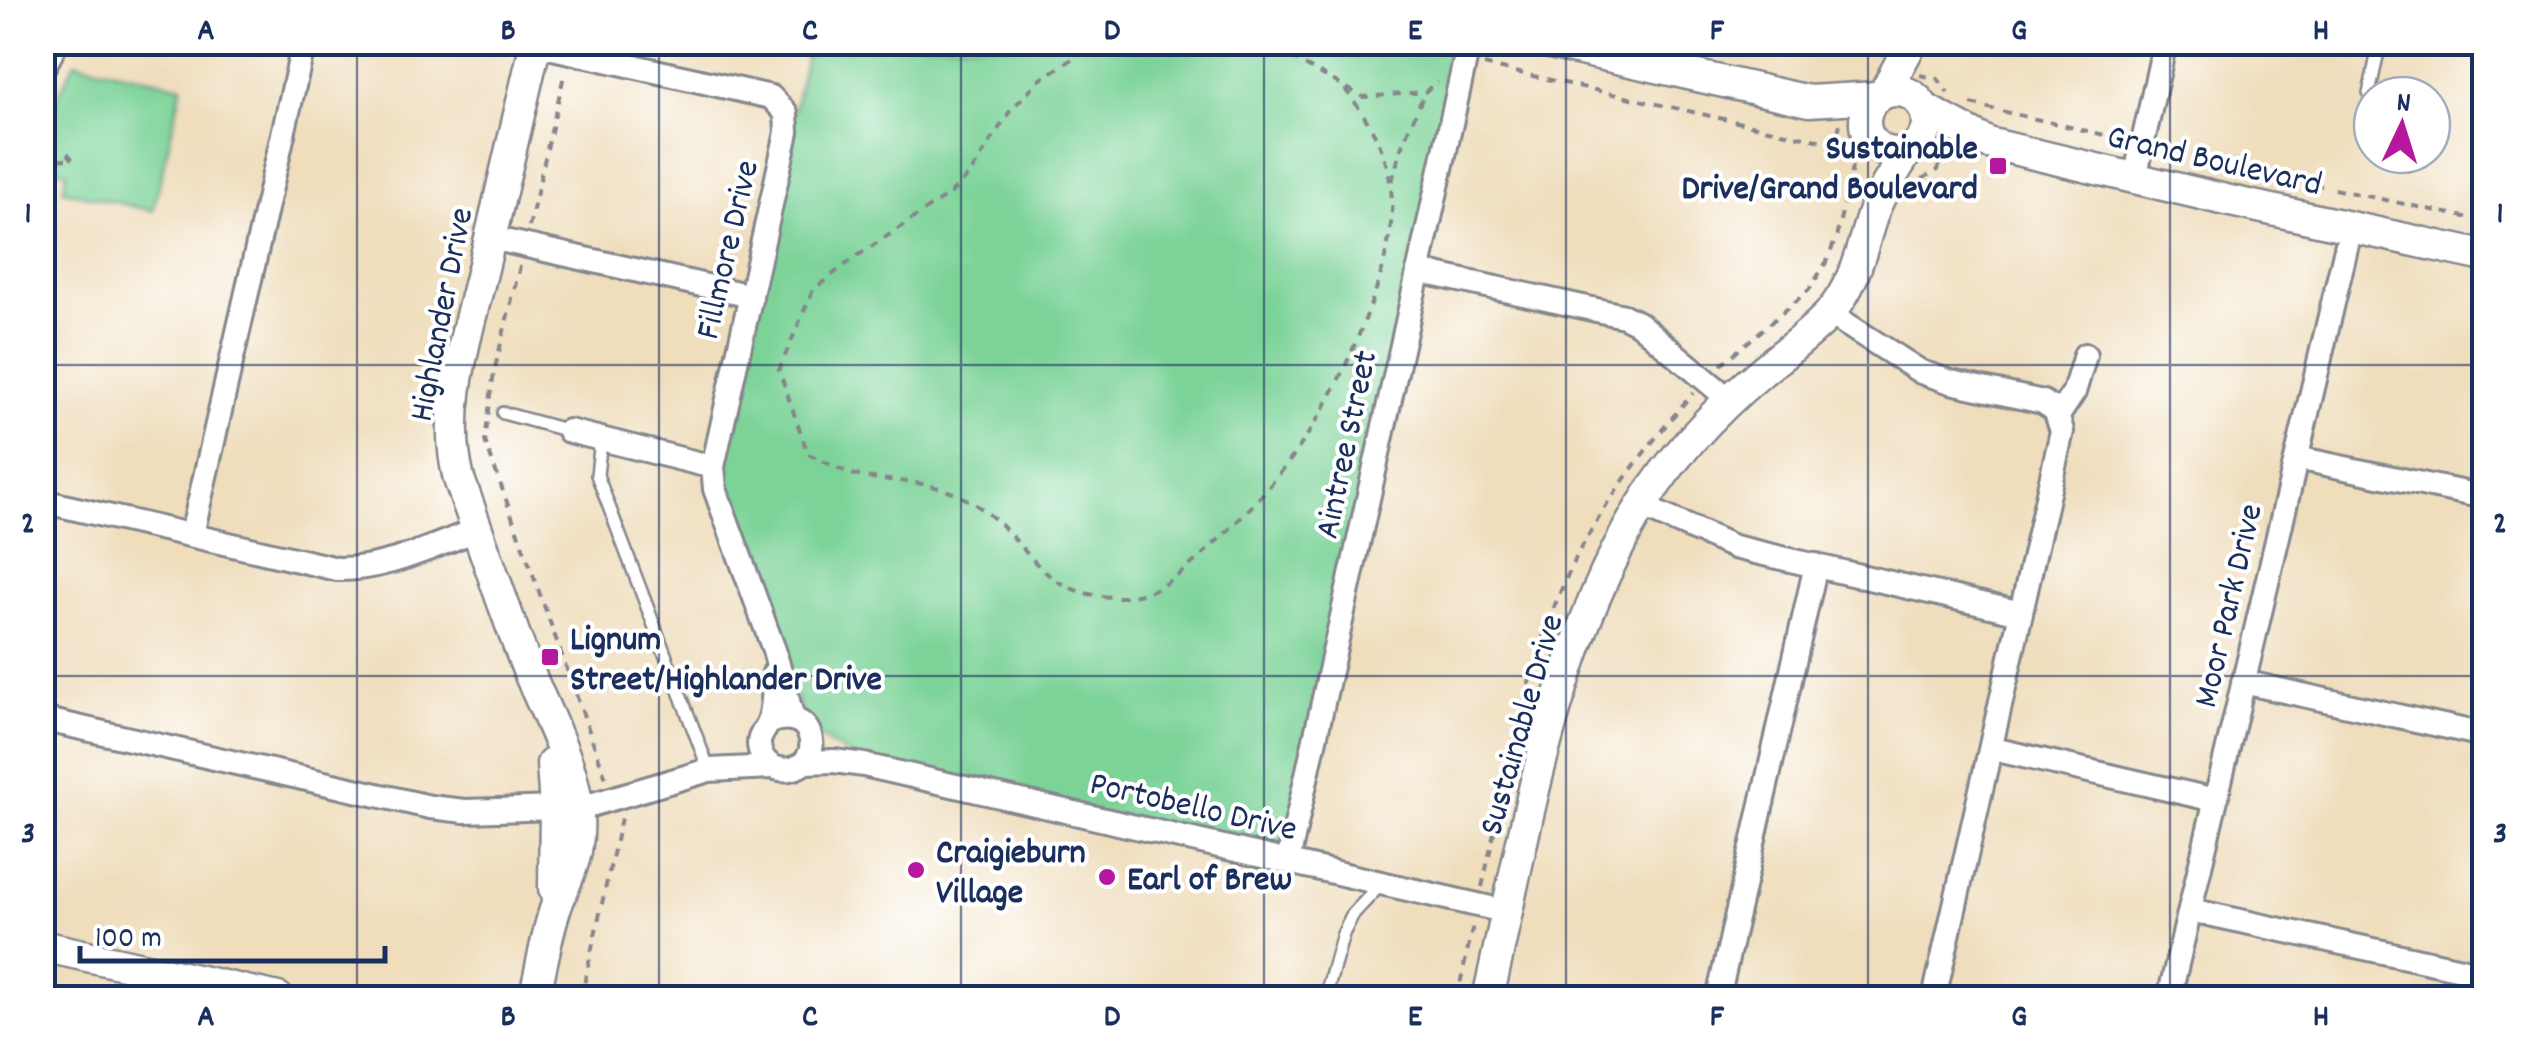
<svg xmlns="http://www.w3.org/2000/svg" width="2527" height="1041" font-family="Dekko,sans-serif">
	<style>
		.green { fill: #7bd398; stroke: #4b817b; stroke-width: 2.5 }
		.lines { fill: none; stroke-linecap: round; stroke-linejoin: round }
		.service-casing { stroke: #85868c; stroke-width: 16 }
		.minor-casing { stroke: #85868c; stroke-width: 28 }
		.tertiary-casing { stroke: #85868c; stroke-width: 35 }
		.path { stroke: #85868c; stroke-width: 4; stroke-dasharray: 8 8; stroke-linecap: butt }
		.service { stroke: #fff; stroke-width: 11 }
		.minor { stroke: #fff; stroke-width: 22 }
		.tertiary { stroke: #fff; stroke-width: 30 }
		.grid { fill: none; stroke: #1b2f5e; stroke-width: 2.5; stroke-opacity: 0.55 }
		.poi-dot { fill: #b5179e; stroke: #fff; stroke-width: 4 }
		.labels { text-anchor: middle; stroke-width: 8; stroke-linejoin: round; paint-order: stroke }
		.poi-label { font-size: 35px; font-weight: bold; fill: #1b2f5e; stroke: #fff; text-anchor: start }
		.street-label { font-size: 35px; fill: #1b2f5e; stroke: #fff }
		.neatline { fill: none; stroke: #1b2f5e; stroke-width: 4 }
		.grid-label { font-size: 32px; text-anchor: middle; font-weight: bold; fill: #1b2f5e }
	</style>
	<rect width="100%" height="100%" fill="#fff"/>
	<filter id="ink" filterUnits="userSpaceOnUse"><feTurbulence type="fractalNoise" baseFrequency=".01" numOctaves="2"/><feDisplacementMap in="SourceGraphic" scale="20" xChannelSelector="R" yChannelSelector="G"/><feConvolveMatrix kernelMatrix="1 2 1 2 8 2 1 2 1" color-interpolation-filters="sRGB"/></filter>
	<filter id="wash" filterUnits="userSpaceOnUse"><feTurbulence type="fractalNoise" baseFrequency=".0048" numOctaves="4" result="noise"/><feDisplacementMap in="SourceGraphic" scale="40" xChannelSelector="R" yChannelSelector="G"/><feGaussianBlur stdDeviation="2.25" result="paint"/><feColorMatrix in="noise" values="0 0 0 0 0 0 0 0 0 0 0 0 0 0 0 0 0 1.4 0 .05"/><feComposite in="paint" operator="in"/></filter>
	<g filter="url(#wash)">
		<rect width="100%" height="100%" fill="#efddbb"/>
		<g class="green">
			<polygon points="809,43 1469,43 1288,861 864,765 807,729 713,467"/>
			<path d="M75 62 182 86 153 211 63 190 67 171 44 167C42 128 57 95 75 62Z"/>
		</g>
	</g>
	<g filter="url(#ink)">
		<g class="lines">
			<defs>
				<g id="service">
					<polyline points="2369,94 2380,42"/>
					<polyline points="503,413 569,431"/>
					<polyline points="601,439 597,475 709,770"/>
					<polyline points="1325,998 1343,934 1353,914 1381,884"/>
				</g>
				<g id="minor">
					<polyline points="535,44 771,97 786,113 787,132 713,467 715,489 774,650 793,719"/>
					<polyline points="42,70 57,42"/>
					<polyline points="2135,178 2165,42"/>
					<polyline points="491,238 751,296"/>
					<polyline points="1418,271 1624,316 1638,323 1731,401"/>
					<polyline points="1829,313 1921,372 1951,382 2043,402 2055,410 2062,431 1934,998"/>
					<polyline points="2058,416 2074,392 2085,355"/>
					<polyline points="569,431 713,467"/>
					<polyline points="2297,458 2484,497"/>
					<path d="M42 501 337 569C386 570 432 546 477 530"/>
					<polyline points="1641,506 1734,547 2021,613"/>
					<polyline points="192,534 304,42"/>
					<polyline points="2243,682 2484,735"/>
					<polyline points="42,719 430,807 465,811 555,808"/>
					<path d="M768 723C785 714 808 718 811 740 816 773 768 781 760 750 756 737 765 732 769 721 774 707 774 688 774 673"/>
					<polyline points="1993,749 2215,800"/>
					<polyline points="805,762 834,761 864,765 1508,912"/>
					<polyline points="577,809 709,770 773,767"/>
					<polyline points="1288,861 1469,42"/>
					<polyline points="2190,910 2484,974"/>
					<polyline points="1718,998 1816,565"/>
					<polyline points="2169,998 2351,227"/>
				</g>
				<g id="tertiary">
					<polyline points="1545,42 1809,101 1877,97"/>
					<circle cx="1896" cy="122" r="31"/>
					<polyline points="1884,93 1912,42"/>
					<polyline points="1923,108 1988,143 2230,201 2484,256"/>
					<polyline points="552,764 555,808 554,888"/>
					<polyline points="42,946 278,998"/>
					<path d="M534 998C541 971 545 943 553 916 559 894 572 873 576 851 589 782 547 721 524 660 501 600 481 539 459 479 440 407 469 330 485 260 502 188 519 115 536 42"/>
					<path d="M1488 998C1526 832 1551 657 1640 508 1671 458 1716 410 1761 372 1784 353 1810 335 1830 313 1857 281 1861 247 1874 210 1882 189 1897 169 1908 150"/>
				</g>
			</defs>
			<use href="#service" class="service-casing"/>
			<use href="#minor" class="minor-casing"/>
			<use href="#tertiary" class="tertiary-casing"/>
			<g class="path">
				<path d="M1099 42 1038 81 1010 111 970 174 951 193 850 261 813 290 779 370 808 454C825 461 845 474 864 477 904 483 936 480 973 503 1033 540 1034 597 1120 597 1159 597 1189 567 1216 542 1285 477 1324 420 1360 332 1376 293 1391 250 1392 208 1392 157 1372 124 1342 85"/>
				<polyline points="1263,42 1363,97 1425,92 1437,81"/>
				<polyline points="1385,42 1445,56"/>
				<polyline points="1484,65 1835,144"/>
				<polyline points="1920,75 1938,79 1948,93"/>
				<polyline points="1971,104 2122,139"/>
				<polyline points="2161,148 2322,186"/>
				<polyline points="42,158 73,160 65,150"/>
				<polyline points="1922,179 1938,170 1943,149"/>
				<polyline points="1392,181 1403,142 1425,92"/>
				<polyline points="2334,189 2484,221"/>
				<polyline points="529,227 565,71"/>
				<polyline points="520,266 494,372 485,441 607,781"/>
				<polyline points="1721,365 1809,290 1827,261 1836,238 1852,168 1835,144 1840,124"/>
				<path d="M1482 887C1507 778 1524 663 1574 562 1605 500 1648 445 1693 393"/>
				<polyline points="42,986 95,998"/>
				<polyline points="581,998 621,818"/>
				<polyline points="1457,998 1473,925"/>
			</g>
			<use href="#service" class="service"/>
			<use href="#minor" class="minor"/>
			<use href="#tertiary" class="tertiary"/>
		</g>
	</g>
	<path class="grid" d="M357 42V998M659 42V998M961 42V998M1264 42V998M1566 42V998M1868 42V998M2170 42V998M42 365H2484M42 676H2484"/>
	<g class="poi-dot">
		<rect x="1988" y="156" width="20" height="20" rx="5"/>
		<rect x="540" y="647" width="20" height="20" rx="5"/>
		<circle cx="916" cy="870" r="10"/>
		<circle cx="1107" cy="877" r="10"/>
	</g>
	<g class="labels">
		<g class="poi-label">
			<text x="1978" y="158" text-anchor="end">Sustainable<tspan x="1978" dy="40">Drive/Grand Boulevard</tspan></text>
			<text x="570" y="649">Lignum<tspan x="570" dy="40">Street/Highlander Drive</tspan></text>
			<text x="936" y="862">Craigieburn<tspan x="936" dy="40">Village</tspan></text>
			<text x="1127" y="889">Earl of Brew</text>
		</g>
		<g class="street-label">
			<text transform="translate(2215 158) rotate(13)" y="12">Grand Boulevard</text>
			<text transform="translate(725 249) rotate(-77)" y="12">Fillmore Drive</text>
			<text transform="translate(439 314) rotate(-79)" y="12">Highlander Drive</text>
			<text transform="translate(1344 444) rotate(-78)" y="12">Aintree Street</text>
			<text transform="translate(2226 605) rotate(-77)" y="12">Moor Park Drive</text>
			<text transform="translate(1519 724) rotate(-74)" y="12">Sustainable Drive</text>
			<text transform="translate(1194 804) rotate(13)" y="12">Portobello Drive</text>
		</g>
	</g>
	<rect width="2527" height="1041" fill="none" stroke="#fff" stroke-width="110"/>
	<g transform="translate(2402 125) rotate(4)"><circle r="48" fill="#ffffff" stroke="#a4acbf" stroke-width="2.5"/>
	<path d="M0-8L18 38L0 25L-18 38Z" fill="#b5179e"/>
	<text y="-15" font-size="28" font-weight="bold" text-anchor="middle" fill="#1b2f5e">N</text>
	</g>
	<path d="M80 946v15h305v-15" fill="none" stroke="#1b2f5e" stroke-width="5"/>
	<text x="95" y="946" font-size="30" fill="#1b2f5e" stroke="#ffffff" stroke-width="8" paint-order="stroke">100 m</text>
	<rect x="55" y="55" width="2417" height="931" class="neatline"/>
	<g class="grid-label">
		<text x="206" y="39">A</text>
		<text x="508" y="39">B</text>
		<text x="810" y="39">C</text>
		<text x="1112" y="39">D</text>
		<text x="1415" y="39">E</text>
		<text x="1717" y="39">F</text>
		<text x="2019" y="39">G</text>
		<text x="2321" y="39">H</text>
		<text x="28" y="222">1</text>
		<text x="2500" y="222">1</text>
		<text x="28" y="532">2</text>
		<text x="2500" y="532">2</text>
		<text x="28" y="842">3</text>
		<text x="2500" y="842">3</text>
		<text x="206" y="1025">A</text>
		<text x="508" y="1025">B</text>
		<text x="810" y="1025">C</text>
		<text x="1112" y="1025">D</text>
		<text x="1415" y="1025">E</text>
		<text x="1717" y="1025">F</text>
		<text x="2019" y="1025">G</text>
		<text x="2321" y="1025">H</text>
	</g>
</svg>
